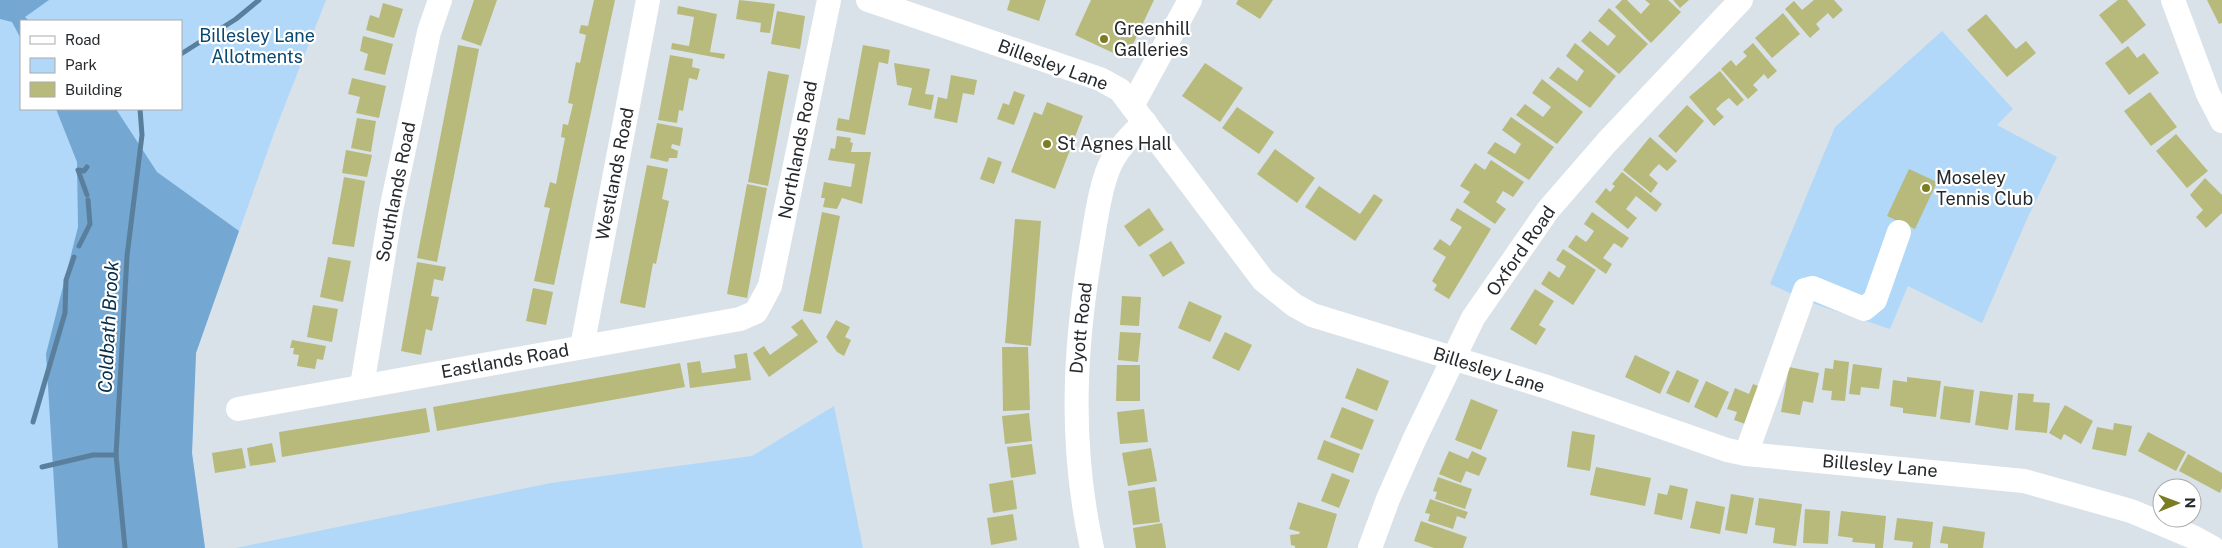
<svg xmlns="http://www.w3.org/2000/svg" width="2222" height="548" font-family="'Public Sans',sans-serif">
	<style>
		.green { fill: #b1d8f8; fill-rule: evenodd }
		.forest { fill: #74a7d2 }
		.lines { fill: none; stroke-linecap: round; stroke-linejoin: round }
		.stream { stroke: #597f9d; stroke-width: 5 }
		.building { fill: #b8ba7b }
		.minor { stroke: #fff; stroke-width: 24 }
		.poi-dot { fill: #7b7c24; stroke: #fff; stroke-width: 2 }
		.labels { text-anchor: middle; stroke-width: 4.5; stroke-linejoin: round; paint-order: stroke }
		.poi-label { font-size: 18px; fill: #272a2d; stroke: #fff; text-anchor: start }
		.park-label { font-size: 18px; fill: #094870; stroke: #fff }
		.street-label { font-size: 18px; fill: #272a2d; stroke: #fff }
		.water-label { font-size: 19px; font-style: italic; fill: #042e4a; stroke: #fff }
	</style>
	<rect width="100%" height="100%" fill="#d9e2e9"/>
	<g class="green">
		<path d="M0 0H326L274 133 196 353 192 453 205 548H0ZM21 21H181V109H21Z"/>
		<polygon points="1942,31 2013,109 1997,125 2057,157 2027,219 1982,323 1908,286 1890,329 1812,303 1770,284 1835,127"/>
		<polygon points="834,406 863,548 236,548 551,483 752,456"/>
	</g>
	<g class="forest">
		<polygon points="0,0 49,0 25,17 29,21 21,21 21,39 12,22 0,19"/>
		<polygon points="56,109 116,109 157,172 239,231 196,353 192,453 205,548 58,548 46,354 78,227 77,162"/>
	</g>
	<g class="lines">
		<g class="stream">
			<polyline points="181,54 236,19 259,0"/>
			<polyline points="87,195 78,170 84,171 87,167"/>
			<polyline points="79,246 90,224 88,200"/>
			<polyline points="33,422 65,313 66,280 74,257"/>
			<polyline points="42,467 93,455 116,455"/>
			<polyline points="125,548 116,455 127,256 142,135 140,109"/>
		</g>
	</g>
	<g class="building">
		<polygon points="474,0 497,0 481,46 461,39"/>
		<polygon points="594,0 615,0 554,285 534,281 550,208 544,207 550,182 556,184 565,138 561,137 563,124 568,125 573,104 568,103 576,62 580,63 586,35 579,33 581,25 588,26"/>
		<polygon points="739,0 775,4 770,33 760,32 761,23 736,19"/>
		<polygon points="1010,0 1046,0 1039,21 1007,10"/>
		<polygon points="1091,0 1154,0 1126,59 1075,35"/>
		<polygon points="1238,0 1273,0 1260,19 1236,4"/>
		<polygon points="1622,0 1627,0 1641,14 1650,4 1645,0 1668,0 1681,12 1651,43 1615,7"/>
		<polygon points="1673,0 1689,0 1680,8"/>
		<polygon points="1814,0 1834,0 1843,10 1833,19 1828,13 1816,24 1820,29 1810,38 1785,9 1794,1 1802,10"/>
		<polygon points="2118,0 2127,0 2146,25 2122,44 2099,15"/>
		<polygon points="2207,0 2222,0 2222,23 2219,24"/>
		<polygon points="383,3 403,9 394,38 366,30 370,15 379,18"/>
		<polygon points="678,6 717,14 710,52 725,54 724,59 671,49 672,43 689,46 694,17 677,14"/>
		<polygon points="1609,8 1648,44 1619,74 1581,41 1590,31 1608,46 1616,36 1598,21"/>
		<polygon points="777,11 805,16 800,49 771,44"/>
		<polygon points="1783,13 1800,34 1772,58 1755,38"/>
		<polygon points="1986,14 2016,49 2026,41 2036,53 2007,77 1967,30"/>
		<polygon points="363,36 393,44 385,75 364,70 368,54 360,51"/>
		<polygon points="1575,43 1616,76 1590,108 1549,78 1558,67 1577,81 1584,71 1566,56"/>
		<polygon points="1753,43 1777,71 1768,79 1764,74 1753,85 1758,90 1748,99 1721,69 1731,60 1736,66 1747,56 1743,52"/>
		<polygon points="458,45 479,49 437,262 417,258"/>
		<polygon points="863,45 890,50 888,64 879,62 865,135 836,130 838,118 849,120"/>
		<polygon points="2128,46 2137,58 2144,53 2159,73 2129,95 2105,63"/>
		<polygon points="670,55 693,59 692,67 700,69 697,80 689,78 683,111 679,110 677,123 658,120"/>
		<polygon points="894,63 930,69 925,94 934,95 931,110 908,105 912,88 897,85"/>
		<polygon points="1205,63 1243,88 1220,122 1182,96"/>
		<polygon points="768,71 789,75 768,186 748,182"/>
		<polygon points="1720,71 1744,100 1737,106 1729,98 1722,103 1716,109 1724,117 1714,126 1689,97"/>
		<polygon points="951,75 977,80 974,95 963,93 957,123 934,118 938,97 947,99"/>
		<polygon points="352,78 386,86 379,118 356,113 360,97 348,94"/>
		<polygon points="1542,79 1583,112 1557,144 1516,115 1525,104 1543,117 1551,107 1532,93"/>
		<polygon points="1014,91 1025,95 1014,125 997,119 1003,103 1009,105"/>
		<polygon points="2150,92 2177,127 2151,146 2124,111"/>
		<polygon points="1047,102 1083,116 1055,189 1011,172 1034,112 1042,115"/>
		<polygon points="1687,105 1704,121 1676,153 1658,136"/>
		<polygon points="1237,107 1274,132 1259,154 1222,128"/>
		<polygon points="1511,117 1554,147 1529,180 1487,153 1495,142 1515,154 1521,144 1502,130"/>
		<polygon points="357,118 376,121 371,152 351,148"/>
		<polygon points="657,123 683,128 680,146 672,144 671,148 678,151 677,158 669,158 668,162 650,158"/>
		<polygon points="2176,134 2208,171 2187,188 2156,151"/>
		<polygon points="837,136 851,138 850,142 853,143 851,152 871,152 862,204 842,198 837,209 823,207 825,198 821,198 824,182 851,187 855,164 828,160 831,148 835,149"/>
		<polygon points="1650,137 1677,161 1667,171 1659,164 1654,169 1649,175 1658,183 1651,193 1623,170"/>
		<polygon points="1275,149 1315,178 1297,203 1257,174"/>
		<polygon points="346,150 372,155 367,177 342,173"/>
		<polygon points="988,157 1002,162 994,184 980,179"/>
		<polygon points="1491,160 1524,182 1513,197 1503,191 1496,202 1506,209 1495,224 1463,202 1470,192 1460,186 1475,163 1485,170"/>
		<polygon points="647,165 668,169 662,199 669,201 656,264 653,263 645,308 620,303"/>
		<polygon points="1909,169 1937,182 1915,229 1887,216"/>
		<polygon points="1622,172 1662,204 1656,212 1636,196 1626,209 1637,218 1628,229 1595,202 1606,188 1610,192 1615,186 1612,184"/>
		<polygon points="344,177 365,181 354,247 332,244"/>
		<polygon points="2205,178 2222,195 2222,213 2206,228 2196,217 2203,210 2190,195"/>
		<polygon points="747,184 767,188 747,298 727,294"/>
		<polygon points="1319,186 1360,214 1374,194 1383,200 1355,241 1305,207"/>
		<polygon points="1149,208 1164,230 1139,247 1124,226"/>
		<polygon points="1457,208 1491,229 1449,299 1434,290 1437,285 1432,281 1446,257 1433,249 1440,239 1450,246 1462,227 1450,220"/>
		<polygon points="822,212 840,216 821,314 803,311"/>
		<polygon points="1592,212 1629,238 1622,248 1614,243 1603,258 1612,264 1606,274 1568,247 1576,235 1586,242 1590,237 1594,231 1584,224"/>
		<polygon points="1015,219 1041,221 1031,346 1005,343"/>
		<polygon points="1171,241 1185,263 1163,277 1149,255"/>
		<polygon points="1563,249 1596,270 1573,305 1541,284 1549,271 1559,278 1563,272 1566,266 1556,260"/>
		<polygon points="328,257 351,261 343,302 320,297"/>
		<polygon points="417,262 446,267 443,281 434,279 431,296 439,297 432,331 426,329 421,355 401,351"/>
		<polygon points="533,288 553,292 546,325 526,321"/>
		<polygon points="1535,289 1554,301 1539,325 1546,329 1536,345 1510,329"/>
		<polygon points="1122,296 1141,297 1139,326 1120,325"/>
		<polygon points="1189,301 1222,316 1210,342 1178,328"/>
		<polygon points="313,305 338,309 332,342 307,337"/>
		<polygon points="802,319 818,342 769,377 753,353 764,346 770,355 774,352 798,335 791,327"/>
		<polygon points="836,320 850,327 845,337 851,340 844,356 837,352 826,337"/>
		<polygon points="1120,332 1141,333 1138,362 1118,360"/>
		<polygon points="1225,332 1252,345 1239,371 1212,358"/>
		<polygon points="292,340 326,346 323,360 317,359 315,369 297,366 299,355 293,354 294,348 290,348"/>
		<polygon points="1002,347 1028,347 1030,410 1003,411"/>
		<polygon points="747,353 751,380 690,388 687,363 700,361 702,373 730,369 736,368 734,355"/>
		<polygon points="1635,355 1670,372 1660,394 1625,377"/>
		<polygon points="1834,360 1849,362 1845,401 1831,400 1832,391 1822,390 1825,368 1833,369"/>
		<polygon points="680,363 685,387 437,431 433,407"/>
		<polygon points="1853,364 1882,368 1879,389 1861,387 1860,395 1849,394"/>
		<polygon points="1117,365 1140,365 1140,401 1116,401"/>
		<polygon points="1789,367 1819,373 1813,403 1803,401 1800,415 1781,412"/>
		<polygon points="1357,368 1389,381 1377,411 1345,398"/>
		<polygon points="1677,370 1699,380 1689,403 1666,393"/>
		<polygon points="1907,377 1941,381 1936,417 1903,413 1903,408 1890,406 1893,380 1907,382"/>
		<polygon points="1706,381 1729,392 1717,418 1694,407"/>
		<polygon points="1753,384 1766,389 1745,424 1734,420 1737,412 1727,409 1735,388 1749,394"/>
		<polygon points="1944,386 1974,390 1970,423 1940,419"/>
		<polygon points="1980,391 2013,395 2008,430 1975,425"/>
		<polygon points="2018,393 2034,394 2033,402 2050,403 2047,433 2015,430"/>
		<polygon points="1471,399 1498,410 1481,450 1455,440"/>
		<polygon points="2065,405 2093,421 2081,444 2064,434 2061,440 2049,433"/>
		<polygon points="1342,407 1374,420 1362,450 1330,437"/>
		<polygon points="426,408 430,432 282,457 279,432"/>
		<polygon points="1144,409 1148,442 1120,444 1117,412"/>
		<polygon points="1029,413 1032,441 1005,444 1002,416"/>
		<polygon points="2114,423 2132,426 2126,456 2092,449 2097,427 2113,430"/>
		<polygon points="1572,431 1595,435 1590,471 1567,467"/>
		<polygon points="2148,432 2186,452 2176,471 2138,451"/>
		<polygon points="1324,440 1360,454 1353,473 1317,459"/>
		<polygon points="272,443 276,462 250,466 247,448"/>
		<polygon points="1032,444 1036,474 1011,478 1007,447"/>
		<polygon points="242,448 246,468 215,473 212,453"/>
		<polygon points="1151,448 1157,481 1128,486 1122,453"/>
		<polygon points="1449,451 1468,459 1472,451 1487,458 1479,476 1466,471 1461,483 1439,474"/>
		<polygon points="2188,454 2222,473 2222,488 2220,493 2179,471"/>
		<polygon points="1596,467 1651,478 1645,506 1590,495"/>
		<polygon points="1332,473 1350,480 1339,508 1321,501"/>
		<polygon points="1438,477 1472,489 1465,509 1435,499 1437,492 1433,491"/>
		<polygon points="1013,480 1017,509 993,513 989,484"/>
		<polygon points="1670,485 1688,489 1682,520 1654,514 1658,493 1667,495"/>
		<polygon points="1155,487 1160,522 1133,525 1128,491"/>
		<polygon points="1731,494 1754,498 1747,534 1725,530"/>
		<polygon points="1759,498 1802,504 1796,546 1773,543 1775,528 1755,525"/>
		<polygon points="1430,499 1468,512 1465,519 1457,516 1453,529 1428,521 1430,514 1425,513"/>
		<polygon points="1696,501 1725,507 1720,534 1690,528"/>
		<polygon points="1298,502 1337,514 1327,548 1295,548 1295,546 1291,545 1290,535 1299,534 1300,532 1289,529"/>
		<polygon points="1805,509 1830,511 1828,544 1803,543"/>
		<polygon points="1841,511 1886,516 1883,548 1875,548 1875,544 1852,542 1853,538 1838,536"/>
		<polygon points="1013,514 1017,540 991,545 987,518"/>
		<polygon points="1897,518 1933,522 1930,548 1912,548 1913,542 1894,540"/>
		<polygon points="1421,521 1467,537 1463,548 1434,548 1414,541"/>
		<polygon points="1162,523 1166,548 1136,548 1133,528"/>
		<polygon points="1943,526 1985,532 1983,548 1948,548 1948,544 1940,543"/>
	</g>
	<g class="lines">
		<g class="minor">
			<polyline points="868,0 1100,79 1120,90 1263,280 1294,305 1312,315 1547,387 1727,450 1746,454 2024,481 2131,511 2193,537 2213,548"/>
			<polyline points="2173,0 2208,94 2222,121"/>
			<polyline points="1132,106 1190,0"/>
			<polyline points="582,347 648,0"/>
			<polyline points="362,386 391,210 429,32 440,0"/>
			<polyline points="238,409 740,319 756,312 770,286 829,0"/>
			<polyline points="1746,454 1805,290 1813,288 1864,309 1875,300 1899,232"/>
			<path d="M1092 548C1069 444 1074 347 1092 243 1096 219 1101 180 1113 159 1121 145 1133 133 1145 122"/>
			<polyline points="1370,548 1388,499 1415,438 1473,318 1548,210 1607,142 1741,0"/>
		</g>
	</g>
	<g class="poi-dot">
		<circle cx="1104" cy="39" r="5"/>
		<circle cx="1047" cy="144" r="5"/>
		<circle cx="1926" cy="188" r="5"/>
	</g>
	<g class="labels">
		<g class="poi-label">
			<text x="1114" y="35">Greenhill<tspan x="1114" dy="21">Galleries</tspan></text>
			<text x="1057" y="150">St Agnes Hall</text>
			<text x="1936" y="184">Moseley<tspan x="1936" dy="21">Tennis Club</tspan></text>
		</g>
		<g class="park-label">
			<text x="257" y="42">Billesley Lane<tspan x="257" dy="21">Allotments</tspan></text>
		</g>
		<g class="street-label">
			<text transform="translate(1053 65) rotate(20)" y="6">Billesley Lane</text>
			<text transform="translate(798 150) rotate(-79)" y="6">Northlands Road</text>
			<text transform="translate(615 174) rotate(-79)" y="6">Westlands Road</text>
			<text transform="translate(396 192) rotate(-79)" y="6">Southlands Road</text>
			<text transform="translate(1521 251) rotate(-55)" y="6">Oxford Road</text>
			<text transform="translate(1081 328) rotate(-84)" y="6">Dyott Road</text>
			<text transform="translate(505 361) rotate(-10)" y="6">Eastlands Road</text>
			<text transform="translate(1489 370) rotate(17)" y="6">Billesley Lane</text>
			<text transform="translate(1880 466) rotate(5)" y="6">Billesley Lane</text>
		</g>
		<g class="water-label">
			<text transform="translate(108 327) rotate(-87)" y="7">Coldbath Brook</text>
		</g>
	</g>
	<rect x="20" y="20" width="162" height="90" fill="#ffffff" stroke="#a9aaab"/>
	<rect x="30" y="36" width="25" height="8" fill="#ffffff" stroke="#a9aaab"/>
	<text x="65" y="45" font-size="15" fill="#272a2d">Road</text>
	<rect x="30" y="58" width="25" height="15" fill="#b1d8f8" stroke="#a9aaab"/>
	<text x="65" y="70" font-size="15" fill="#272a2d">Park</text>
	<rect x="30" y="82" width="25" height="15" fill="#b8ba7b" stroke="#a9aaab"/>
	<text x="65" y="95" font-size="15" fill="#272a2d">Building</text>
	<g transform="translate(2177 503) rotate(89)"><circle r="24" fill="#ffffff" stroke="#a9aaab"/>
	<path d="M0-4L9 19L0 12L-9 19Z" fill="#7b7c24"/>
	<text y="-8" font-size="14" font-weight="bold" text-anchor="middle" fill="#272a2d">N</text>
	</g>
</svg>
